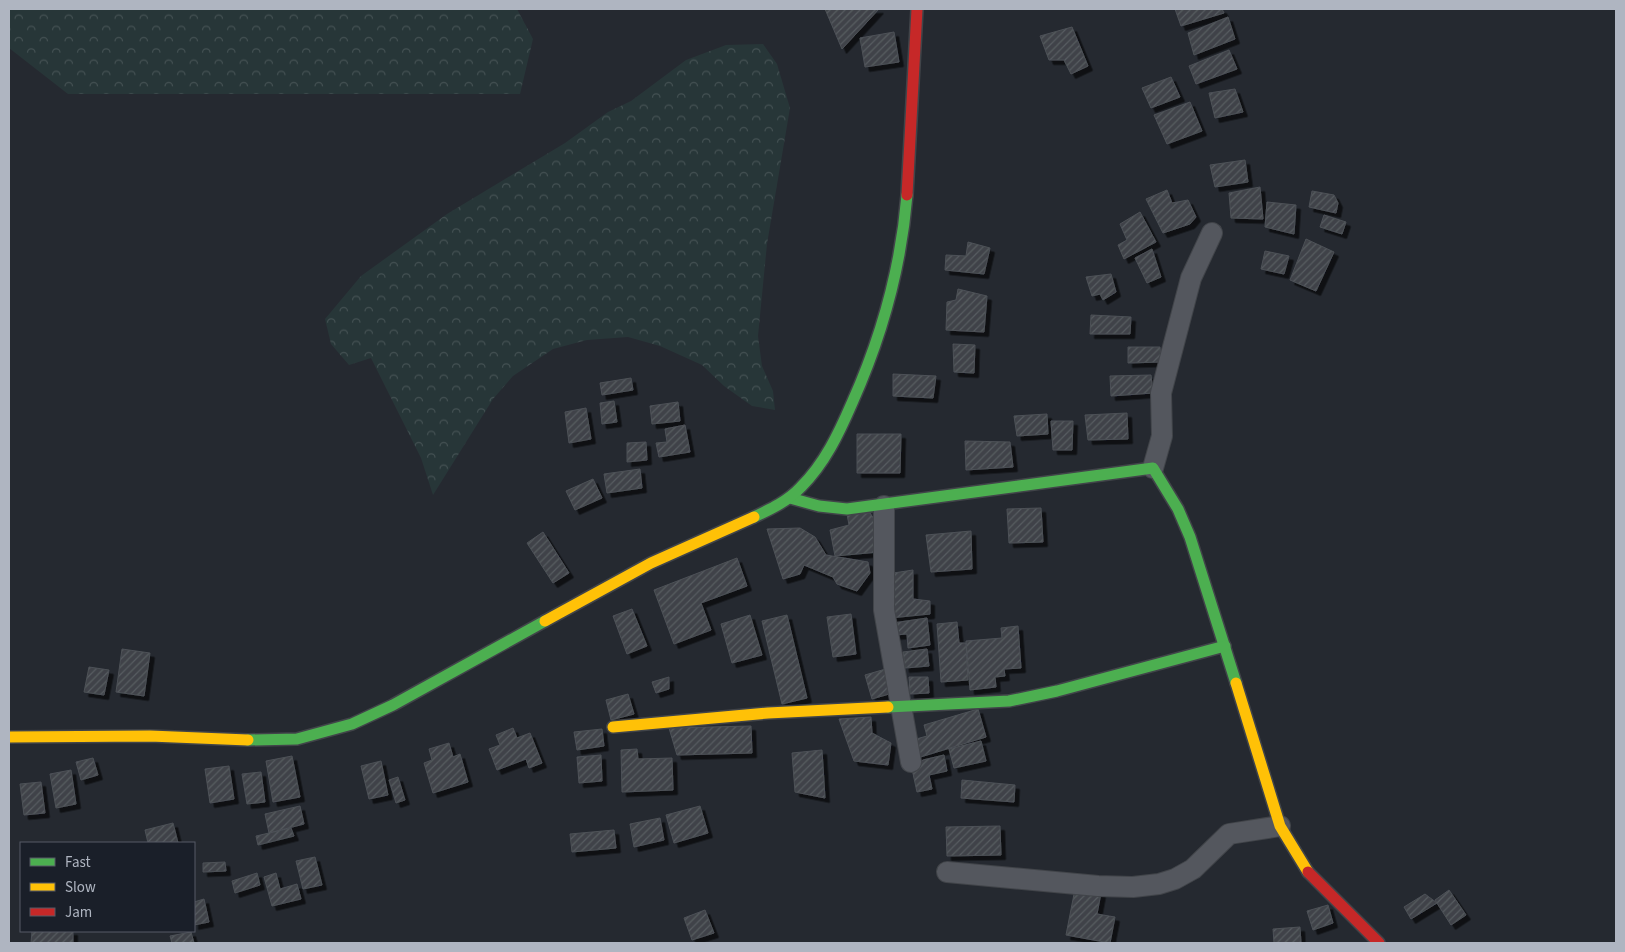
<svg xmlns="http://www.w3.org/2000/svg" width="1625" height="952" font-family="'Source Sans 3',sans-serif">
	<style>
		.forest { fill: url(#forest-crowns) }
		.building { fill: url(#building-hatch); stroke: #4d5157; filter: url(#shadow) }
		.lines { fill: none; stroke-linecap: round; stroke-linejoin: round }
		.street-casing { stroke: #414449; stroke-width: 22 }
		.fast-casing { stroke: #414449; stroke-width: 14 }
		.slow-casing { stroke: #414449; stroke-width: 14 }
		.jam-casing { stroke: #414449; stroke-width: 14 }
		.street { stroke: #54575e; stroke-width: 20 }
		.fast { stroke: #4caf50; stroke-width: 11 }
		.slow { stroke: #ffc107; stroke-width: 11 }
		.jam { stroke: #c62828; stroke-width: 11 }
	</style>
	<defs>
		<pattern id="forest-crowns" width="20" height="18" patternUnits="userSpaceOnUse" patternTransform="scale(1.25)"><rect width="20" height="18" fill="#273638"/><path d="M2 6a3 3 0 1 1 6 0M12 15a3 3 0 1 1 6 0" fill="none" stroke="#445153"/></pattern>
		<pattern id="building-hatch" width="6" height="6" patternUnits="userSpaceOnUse" patternTransform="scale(1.25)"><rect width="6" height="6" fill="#3f4348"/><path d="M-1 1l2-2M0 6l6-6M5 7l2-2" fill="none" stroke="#585c61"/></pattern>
		<filter id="shadow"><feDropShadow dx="4.5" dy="4.5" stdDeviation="0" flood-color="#0009"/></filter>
	</defs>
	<rect width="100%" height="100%" fill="#252930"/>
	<g class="forest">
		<polygon points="9,9 517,9 533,39 520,94 68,94 9,48"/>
		<polygon points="763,44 777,64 790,108 767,244 758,336 762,366 773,391 775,410 752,406 724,386 702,365 660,346 628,337 587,340 553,349 513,376 493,399 433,495 421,458 371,358 349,365 331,344 325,319 361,276 447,214 565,143 608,112 631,101 686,60 726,45"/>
	</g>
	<g class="building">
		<polygon points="825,9 879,9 842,49"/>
		<polygon points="1175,9 1222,9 1224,13 1181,26"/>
		<polygon points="1228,17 1235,39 1194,55 1188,33"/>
		<polygon points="1072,27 1088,66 1071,74 1064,60 1049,60 1040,36"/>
		<polygon points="894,32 899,62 865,67 860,38"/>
		<polygon points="1229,50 1237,69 1196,84 1189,66"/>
		<polygon points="1171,77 1180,97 1151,108 1142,88"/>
		<polygon points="1235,89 1243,112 1215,118 1209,93"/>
		<polygon points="1190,102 1202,131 1167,144 1154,115"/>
		<polygon points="1245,160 1248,182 1215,187 1210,165"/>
		<polygon points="1260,187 1263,219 1231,218 1229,193"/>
		<polygon points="1167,190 1172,203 1188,200 1196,217 1190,224 1163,233 1146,199"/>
		<polygon points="1312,191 1334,195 1338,203 1336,213 1309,207"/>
		<polygon points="1267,202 1296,205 1294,234 1265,227"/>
		<polygon points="1140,212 1156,242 1124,259 1118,245 1127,240 1120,224"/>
		<polygon points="1324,215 1346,222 1342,234 1320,227"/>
		<polygon points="1306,239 1334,252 1316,291 1290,280"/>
		<polygon points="968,242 990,248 984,274 945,270 946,255 966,256"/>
		<polygon points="1152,249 1161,277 1147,283 1135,258"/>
		<polygon points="1265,251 1289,256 1284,274 1261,269"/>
		<polygon points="1111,274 1116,292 1103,300 1100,294 1092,296 1086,277"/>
		<polygon points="958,289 987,296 984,332 946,330 947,302 956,300"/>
		<polygon points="1091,315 1131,317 1130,334 1090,334"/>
		<polygon points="953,344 975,345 974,373 954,372"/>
		<polygon points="1128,347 1160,347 1161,362 1128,363"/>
		<polygon points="893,374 936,376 933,398 893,396"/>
		<polygon points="1151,375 1153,393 1111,396 1110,376"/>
		<polygon points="631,378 633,390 602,395 600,383"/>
		<polygon points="614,401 617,422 602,424 600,403"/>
		<polygon points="678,402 680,421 652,424 650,406"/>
		<polygon points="586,408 591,439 569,443 565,412"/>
		<polygon points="1127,413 1128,439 1088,440 1085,415"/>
		<polygon points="1047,414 1048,434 1017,436 1014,416"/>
		<polygon points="1051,421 1073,421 1072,450 1053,450"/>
		<polygon points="685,425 690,452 659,457 656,443 667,442 665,429"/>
		<polygon points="857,434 901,434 900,473 857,473"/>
		<polygon points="965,441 1010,442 1013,467 966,470"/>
		<polygon points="646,442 647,460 627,462 627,443"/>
		<polygon points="640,469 642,488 607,493 604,474"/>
		<polygon points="593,479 602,498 575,510 566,491"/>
		<polygon points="1041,508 1043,542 1009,543 1007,509"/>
		<polygon points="870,513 876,522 879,552 835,556 830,530 849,525 847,514"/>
		<polygon points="800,528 815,537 826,555 868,562 870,573 857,591 837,584 833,577 804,565 800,574 783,579 767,529"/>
		<polygon points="971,531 972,569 931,572 926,535"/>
		<polygon points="543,532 569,573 553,583 527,543"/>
		<polygon points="737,558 747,586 701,603 711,630 674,644 654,590"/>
		<polygon points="913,570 913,599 930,601 930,614 890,618 887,574"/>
		<polygon points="632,609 647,646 627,654 613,616"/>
		<polygon points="851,614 856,654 833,657 827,617"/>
		<polygon points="750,615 762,655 732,663 721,624"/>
		<polygon points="787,615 807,698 782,704 762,621"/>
		<polygon points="927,618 930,645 908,648 907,634 895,635 893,623"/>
		<polygon points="957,622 959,643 966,643 968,680 941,682 937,624"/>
		<polygon points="1018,626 1021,668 1004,669 1005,676 995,677 996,687 970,690 966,641 1002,638 1001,628"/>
		<polygon points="122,649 150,653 144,696 116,692"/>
		<polygon points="927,649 929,666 905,668 903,652"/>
		<polygon points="89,667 109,670 104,695 84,692"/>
		<polygon points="889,668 896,692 872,699 865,675"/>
		<polygon points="669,677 669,689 656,693 652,682"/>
		<polygon points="909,677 928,677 929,693 910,694"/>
		<polygon points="628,694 634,714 611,720 606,700"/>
		<polygon points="978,709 986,737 914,759 909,741 927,736 924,725"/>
		<polygon points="871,717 872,733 891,743 888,765 854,761 839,719"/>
		<polygon points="751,726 752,753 677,755 669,728"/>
		<polygon points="513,728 517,738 530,733 542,763 529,768 526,759 497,770 489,749 500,745 496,735"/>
		<polygon points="602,729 604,746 577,750 574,732"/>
		<polygon points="981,741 986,761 954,768 949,749"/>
		<polygon points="449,743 453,757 460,754 468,782 433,793 424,763 432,760 429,749"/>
		<polygon points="637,749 638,759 672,758 673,790 622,792 621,750"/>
		<polygon points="822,750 825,798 795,792 792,753"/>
		<polygon points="601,755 602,781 579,783 577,757"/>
		<polygon points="944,755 947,771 929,775 932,789 917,792 912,769 923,760"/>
		<polygon points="292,756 300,797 273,802 266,761"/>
		<polygon points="93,758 98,775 81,780 76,762"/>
		<polygon points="381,761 388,795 369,799 361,766"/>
		<polygon points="229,766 234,799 210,803 205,769"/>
		<polygon points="71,770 76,804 56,808 50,774"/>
		<polygon points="261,772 265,802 247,804 242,774"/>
		<polygon points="398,777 405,800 396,803 389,780"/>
		<polygon points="962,780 1015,785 1014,802 961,798"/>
		<polygon points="41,782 45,813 24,815 20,784"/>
		<polygon points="300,806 304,824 269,833 265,814"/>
		<polygon points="700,806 708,833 674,843 666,815"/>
		<polygon points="660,818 664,840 634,847 630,824"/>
		<polygon points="173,823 178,843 148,843 145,830"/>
		<polygon points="1000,826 1001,855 947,856 946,827"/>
		<polygon points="291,828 294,836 258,845 256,836"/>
		<polygon points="614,830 616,848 572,852 570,834"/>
		<polygon points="315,857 322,885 303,889 296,861"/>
		<polygon points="225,862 226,871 203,872 203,863"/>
		<polygon points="257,873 260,885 235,893 232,881"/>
		<polygon points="276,873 280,889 297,884 301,899 272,906 264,877"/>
		<polygon points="1075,889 1101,893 1097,914 1115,917 1110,943 1066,935"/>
		<polygon points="1449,890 1466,915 1451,925 1435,900"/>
		<polygon points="1425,894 1437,903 1411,919 1404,907"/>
		<polygon points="204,899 209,922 194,925 194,902"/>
		<polygon points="1328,905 1333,923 1313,930 1307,911"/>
		<polygon points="705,910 714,933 692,940 684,918"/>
		<polygon points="1300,927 1301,943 1274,943 1273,929"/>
		<polygon points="32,931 73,931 73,943 31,943"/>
		<polygon points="191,932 194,943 172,943 170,936"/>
	</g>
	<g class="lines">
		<defs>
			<g id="street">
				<polyline points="1153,468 1162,436 1161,393 1191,278 1212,233"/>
				<polyline points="884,506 884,610 911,762"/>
				<polyline points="947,872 1098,886 1133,887 1159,884 1175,879 1193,869 1229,834 1280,826"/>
			</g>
			<g id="fast">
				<polyline points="790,498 819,506 847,509 1153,468 1178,509 1190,537 1236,683"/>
				<path d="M754 517C771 509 788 501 801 487 825 463 839 433 852 403 882 336 901 268 907 195"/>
				<polyline points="888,707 1009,701 1057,691 1225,646"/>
				<polyline points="248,740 297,739 352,724 393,705 545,621"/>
			</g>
			<g id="slow">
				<polyline points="545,621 651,563 754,517"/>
				<polyline points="1236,683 1280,826 1308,872"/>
				<polyline points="613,727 768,713 888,707"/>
				<polyline points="9,737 150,736 248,740"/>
			</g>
			<g id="jam">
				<polyline points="907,195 917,9"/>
				<polyline points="1308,872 1379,943"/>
			</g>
		</defs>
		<use href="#street" class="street-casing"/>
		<use href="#fast" class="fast-casing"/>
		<use href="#slow" class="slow-casing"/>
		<use href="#jam" class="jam-casing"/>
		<use href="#street" class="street"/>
		<use href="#fast" class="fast"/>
		<use href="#slow" class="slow"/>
		<use href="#jam" class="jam"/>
	</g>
	<rect width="1625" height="952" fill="none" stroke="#afb5c1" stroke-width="20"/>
	<rect x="20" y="842" width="175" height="90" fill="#1a1f29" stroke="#565b66"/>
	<rect x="30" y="858" width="25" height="8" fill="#4caf50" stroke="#565b66"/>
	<text x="65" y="867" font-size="15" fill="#afb5c1">Fast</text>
	<rect x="30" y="883" width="25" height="8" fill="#ffc107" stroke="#565b66"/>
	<text x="65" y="892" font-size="15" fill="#afb5c1">Slow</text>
	<rect x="30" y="908" width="25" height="8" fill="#c62828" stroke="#565b66"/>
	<text x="65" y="917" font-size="15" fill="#afb5c1">Jam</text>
</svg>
